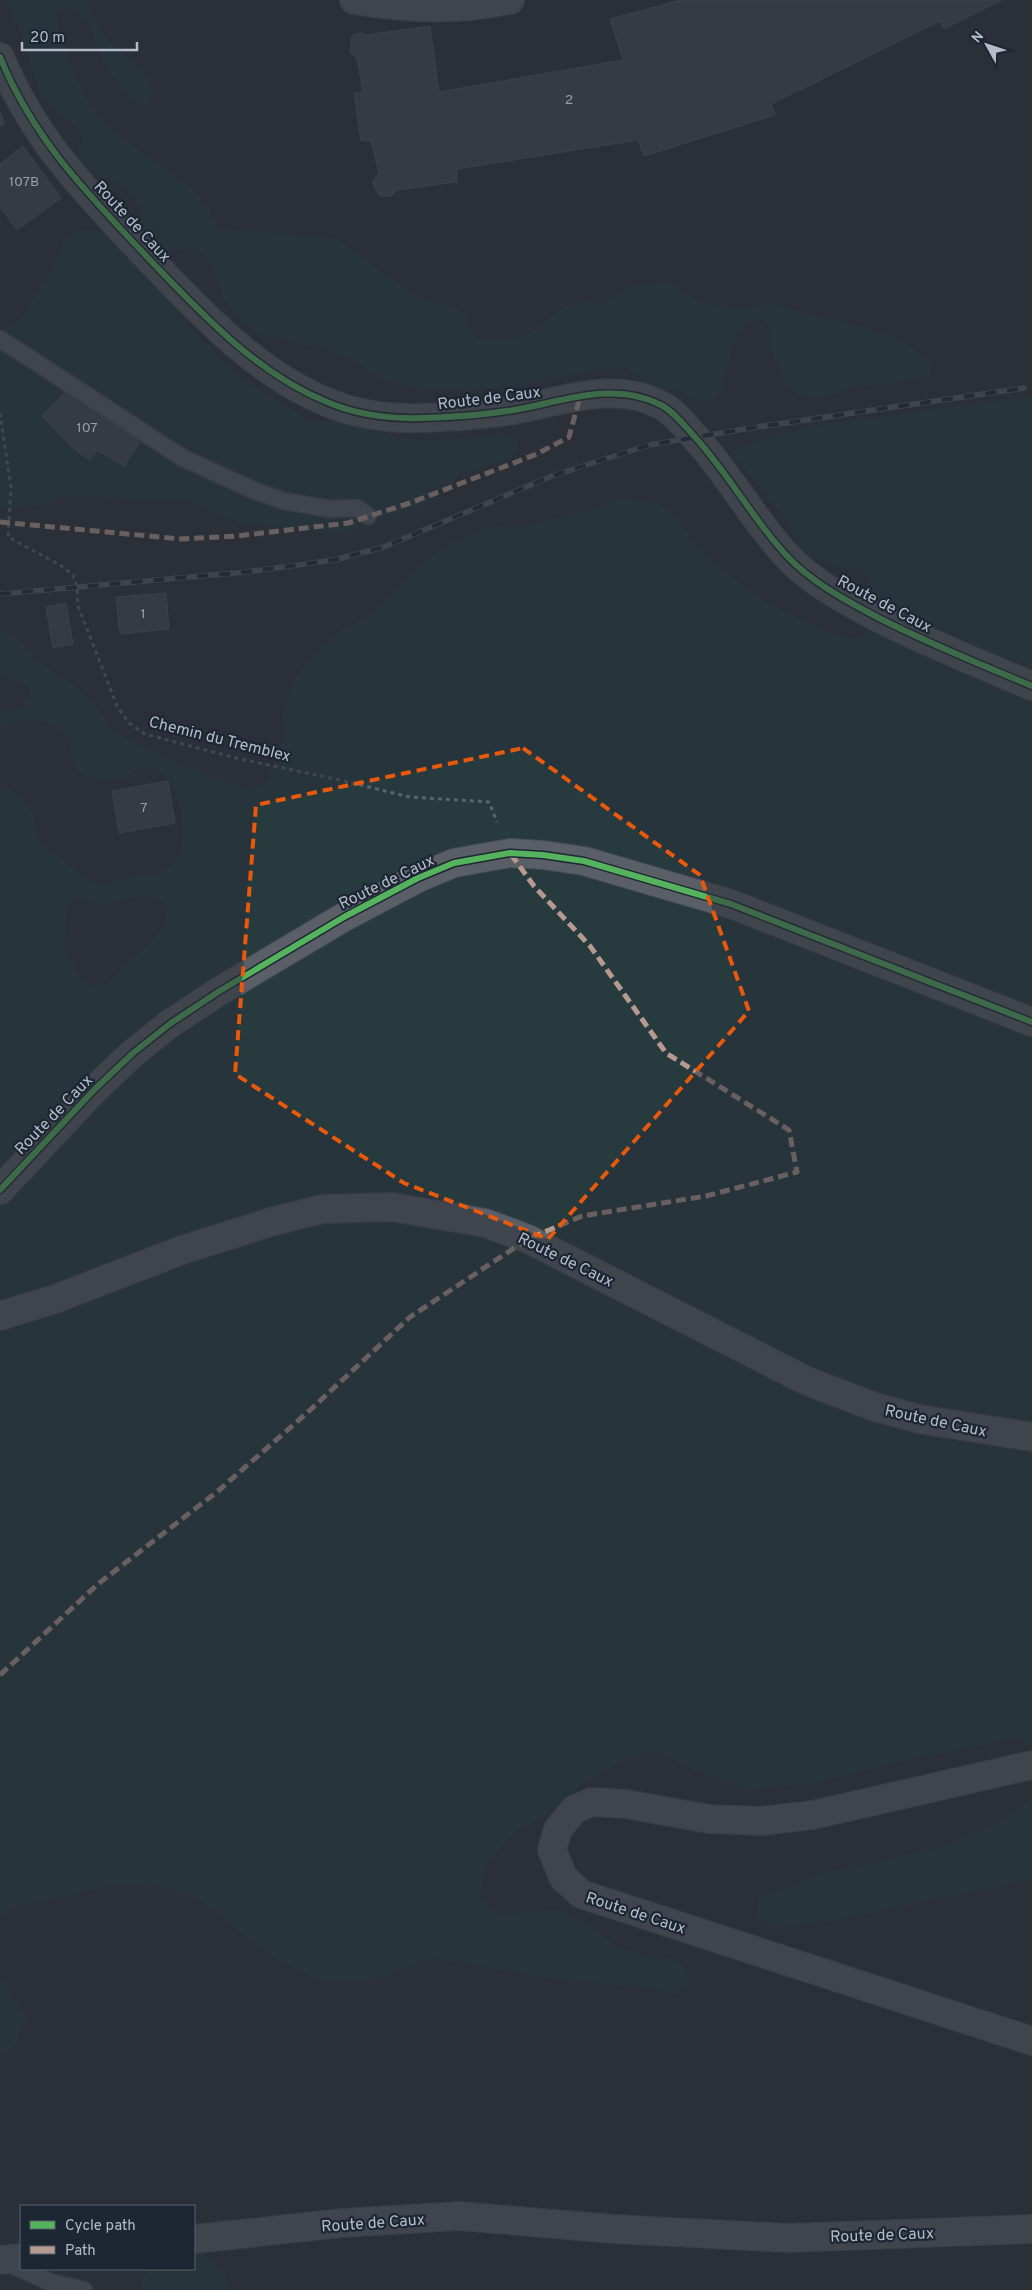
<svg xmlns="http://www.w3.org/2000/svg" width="1032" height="2290" font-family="Overpass,sans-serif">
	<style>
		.green { fill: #273a3e; fill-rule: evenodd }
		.building { fill: #444950; stroke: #52575f }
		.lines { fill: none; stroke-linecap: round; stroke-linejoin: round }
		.service-casing { stroke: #484c53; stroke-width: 19 }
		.tertiary-casing { stroke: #484c53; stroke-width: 30 }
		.path { stroke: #5d636a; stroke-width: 3; stroke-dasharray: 4 4; stroke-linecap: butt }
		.service { stroke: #5a5e66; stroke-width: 16 }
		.tertiary { stroke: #5a5e66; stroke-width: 28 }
		.rail-casing { stroke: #595d64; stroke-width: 5.5 }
		.rail { stroke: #1d2633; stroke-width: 4; stroke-dasharray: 11; stroke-linecap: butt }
		.quiet { stroke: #b69a8f; stroke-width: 5; stroke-dasharray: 10 5; stroke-linecap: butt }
		.cycleway-casing { stroke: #1d2633; stroke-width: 9 }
		.cycleway { stroke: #56b35d; stroke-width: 6 }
		.marked { fill: none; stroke: #e8590c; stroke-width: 4; stroke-dasharray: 10 6; stroke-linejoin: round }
		.labels { text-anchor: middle; stroke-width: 4.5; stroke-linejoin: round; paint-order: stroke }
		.number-label { font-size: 14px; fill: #989fab }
		.street-label { font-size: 16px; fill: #b4bcc9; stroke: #1d2633 }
	</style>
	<rect width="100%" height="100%" fill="#2a3038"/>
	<g class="green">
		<path d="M6 0H87C92 13 99 27 107 38 120 58 166 75 148 104L135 103C125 90 112 77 104 63 94 42 91 10 64 7L57 17 59 35 71 67 86 98 97 113 110 129 192 188 209 209 213 220 219 228 231 232 243 229 302 236H323L340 241 402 286 424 298 457 308 465 316 470 330 479 339 524 337 568 304 586 300 599 304 612 299 627 285 671 282C697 303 713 309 747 308 755 307 762 304 770 304 779 304 790 309 799 311 840 321 902 333 932 363L930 374 921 378 897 383 856 387 822 398 803 397 790 390 781 374 769 345 770 326 760 318C725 329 733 375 715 400L697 401 679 391 661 389 624 367 556 377 521 386 469 390 415 389 382 380 350 358 326 349 260 335 239 320 222 296 214 271 203 253 188 248 167 252 149 244 139 233 140 205 124 187 84 168 77 159 83 141 79 128 59 114 39 92 24 40Z"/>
		<polygon points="77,231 100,231 111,235 122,251 143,269 196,334 235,373 248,384 284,403 304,418 320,424 334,418 366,426 382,434 399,439 448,441 473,436 500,435 514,437 518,443 517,453 510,458 462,475 423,508 345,534 319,533 267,525 241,524 190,500 129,500 100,496 69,496 31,507 0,508 0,331 22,317 52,268 64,241"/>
		<path d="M1032 396V1751L1018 1738 897 1762 813 1783 750 1790 692 1770 657 1751 623 1761 581 1785 546 1816 514 1832 488 1863 480 1894 496 1914 557 1910 580 1919 618 1947 646 1956 671 1959 686 1967 689 1984 678 1994 648 1988 560 1980 432 1958 370 1982H322L278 1960 237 1930 198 1898 150 1885 105 1886 53 1900 14 1907 0 1920V786C26 790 36 819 40 841 56 854 75 873 92 882 104 889 116 880 128 876 143 872 153 879 169 868 192 852 183 790 163 774 158 770 147 769 141 768 134 771 127 777 120 779 106 783 81 780 74 766 70 757 71 747 72 739 45 716 33 716 0 726V709L18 710 28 699 29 689 22 683 0 673V629L16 637 38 662 69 681 96 706 114 731 143 748 200 772 252 790 267 782 285 737 282 715 294 680 314 653 339 631 368 617 422 564 449 544 488 527 530 525 580 513 623 497 653 502 672 511 693 542 725 572 768 603 825 631 854 639 871 630C873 604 878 594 862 571 846 569 820 565 808 554 797 544 790 527 782 515 766 493 747 474 732 451L733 448 801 429 846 421ZM140 895 155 897 168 906 164 924 147 947 129 960 110 982 94 988 79 976 64 947 67 907 79 898C99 909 118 902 140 895Z"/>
		<polygon points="1032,1798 1032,1880 830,1921 778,1928 756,1918 758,1900 815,1875 942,1847 999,1822 1027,1803"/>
		<polygon points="0,1975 26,2020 13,2048 0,2056"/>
		<path d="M194 2250C212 2258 227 2269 230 2290H144L141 2284 149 2269H194Z"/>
	</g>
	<g class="building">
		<polygon points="681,0 1002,0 944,29 940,21 771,104 775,115 644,156 638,140 457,169 457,182 397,190 391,196 380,196 374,188 373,181 379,173 371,141 361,141 354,93 363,92 357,58 350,53 351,39 355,34 362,33 366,35 430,26 439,92 623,60 610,19"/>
		<polygon points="0,112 5,124 0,126"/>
		<polygon points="23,146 61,198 17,230 0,207 0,164"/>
		<polygon points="70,387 101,416 142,438 124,466 97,450 90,460 72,447 42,416"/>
		<polygon points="166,593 169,629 120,634 116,597"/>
		<polygon points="66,603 73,644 53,648 46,607"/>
		<polygon points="168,781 175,823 119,833 112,791"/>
	</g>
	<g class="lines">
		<defs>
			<g id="service">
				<polyline points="0,339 183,458 253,490 284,501 330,509 357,508 368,516"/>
				<polyline points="17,2258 18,2268 50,2282 84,2290"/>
			</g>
			<g id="tertiary">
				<path d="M354 0C406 9 458 11 510 0"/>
				<path d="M0 57C34 141 89 195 150 260 202 314 256 373 327 402 357 415 390 419 423 418 453 417 484 415 514 410 561 402 615 380 661 405 674 412 684 425 694 436 728 473 752 518 786 555 811 582 845 600 877 617 927 643 980 664 1032 686"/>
				<polyline points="0,1190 94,1090 133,1053 171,1023 218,992 344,917 418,878 454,863 510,853 543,855 584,861 731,904 1032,1022"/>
				<polyline points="0,1316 55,1299 182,1250 274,1221 322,1209 392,1207 485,1223 528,1239 807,1381 875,1407 919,1419 1032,1437"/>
				<polyline points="1032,1765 813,1815 761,1821 709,1819 626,1804 592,1802 575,1809 558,1829 552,1850 563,1877 581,1894 1032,2041"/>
				<polyline points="194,2239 342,2223 459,2216 614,2229 789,2238 1032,2229"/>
				<polyline points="0,2260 21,2258"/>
			</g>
		</defs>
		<use href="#service" class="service-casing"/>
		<use href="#tertiary" class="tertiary-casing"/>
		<polyline class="path" points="0,413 11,488 8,537 60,565 73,575 77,587 78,606 117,706 129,723 145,734 240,759 331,778 410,797 489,802 497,822"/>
		<use href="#service" class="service"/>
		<use href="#tertiary" class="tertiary"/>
		<defs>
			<polyline id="rail" points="0,594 246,572 334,560 384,547 552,476 649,445 751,428 1024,388"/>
		</defs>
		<use href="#rail" class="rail-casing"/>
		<use href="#rail" class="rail"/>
		<g class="quiet">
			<polyline points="0,522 181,539 237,536 348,523 410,503 537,454 569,437 580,397"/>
			<polyline points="0,1675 98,1584 218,1491 308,1412 410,1317 528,1239 582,1216 706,1196 797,1172 789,1130 666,1053 590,946 534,886 510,853"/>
		</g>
		<defs>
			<g id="cycleway">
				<path d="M0 57C34 141 89 195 150 260 202 314 256 373 327 402 357 415 390 419 423 418 453 417 484 415 514 410 561 402 615 380 661 405 674 412 684 425 694 436 728 473 752 518 786 555 811 582 845 600 877 617 927 643 980 664 1032 686"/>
				<polyline points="0,1190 94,1090 133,1053 171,1023 218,992 344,917 418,878 454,863 510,853 543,855 584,861 731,904 1032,1022"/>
			</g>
		</defs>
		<use href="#cycleway" class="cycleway-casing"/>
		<use href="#cycleway" class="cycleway"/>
	</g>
	<path d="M0 0H1032V2290H0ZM523 748 700 875 749 1011 548 1239 404 1183 235 1074 256 805Z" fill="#2a3038" fill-opacity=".55" fill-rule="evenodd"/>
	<path class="marked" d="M523 748 700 875 749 1011 548 1239 404 1183 235 1074 256 805Z"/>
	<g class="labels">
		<g class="number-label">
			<text x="569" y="104">2</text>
			<text x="24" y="186">107B</text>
			<text x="87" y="432">107</text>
			<text x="143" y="618">1</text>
			<text x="144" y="812">7</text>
		</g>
		<g class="street-label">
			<text transform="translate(133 221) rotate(47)" y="6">Route de Caux</text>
			<text transform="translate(489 397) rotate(-7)" y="6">Route de Caux</text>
			<text transform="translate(885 603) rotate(28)" y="6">Route de Caux</text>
			<text transform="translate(220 738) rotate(14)" y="6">Chemin du Tremblex</text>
			<text transform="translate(386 881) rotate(-26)" y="6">Route de Caux</text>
			<text transform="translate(53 1114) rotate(-46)" y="6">Route de Caux</text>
			<text transform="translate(566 1259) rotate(26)" y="6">Route de Caux</text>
			<text transform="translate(936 1420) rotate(12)" y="6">Route de Caux</text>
			<text transform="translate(636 1912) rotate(18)" y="6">Route de Caux</text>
			<text transform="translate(373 2222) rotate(-4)" y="6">Route de Caux</text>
			<text transform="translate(882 2234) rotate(-2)" y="6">Route de Caux</text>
		</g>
	</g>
	<rect x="20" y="2205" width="175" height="65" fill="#1d2633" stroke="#59626f"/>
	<rect x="30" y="2221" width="25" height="8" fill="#56b35d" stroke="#59626f"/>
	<text x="65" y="2230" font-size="15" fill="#b4bcc9">Cycle path</text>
	<rect x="30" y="2246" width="25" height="8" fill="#b69a8f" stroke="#59626f"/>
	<text x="65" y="2255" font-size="15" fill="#b4bcc9">Path</text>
	<g transform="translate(987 45) rotate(310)" stroke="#1d2633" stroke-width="4" paint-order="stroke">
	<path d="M0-4L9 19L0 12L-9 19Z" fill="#b4bcc9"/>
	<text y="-8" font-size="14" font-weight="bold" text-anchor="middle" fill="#b4bcc9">N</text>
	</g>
	<path d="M22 42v8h115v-8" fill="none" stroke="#b4bcc9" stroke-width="2.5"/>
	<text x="30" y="42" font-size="15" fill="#b4bcc9" stroke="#1d2633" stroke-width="4" paint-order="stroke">20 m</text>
</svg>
